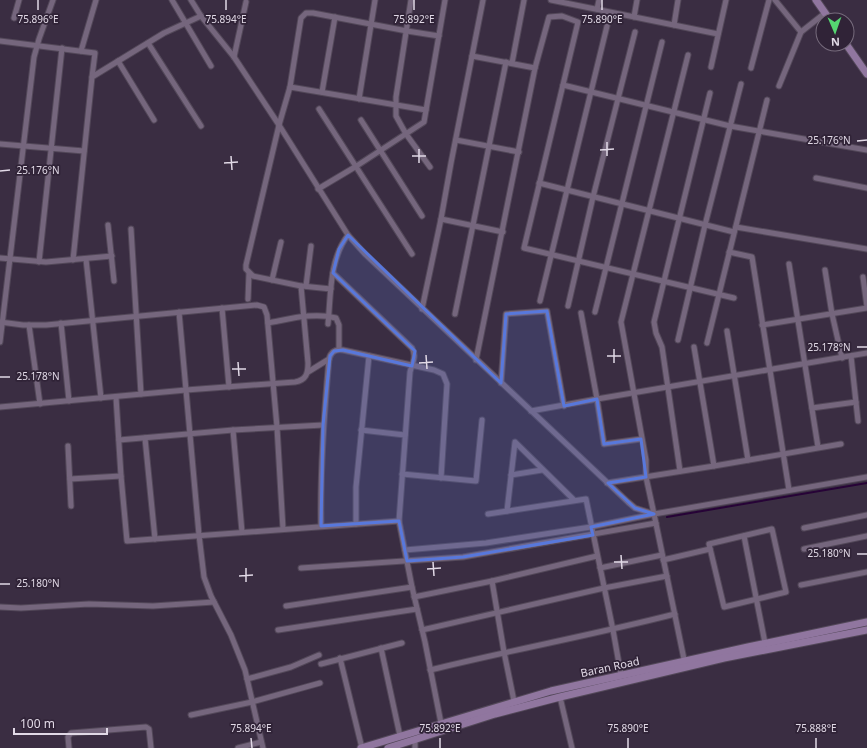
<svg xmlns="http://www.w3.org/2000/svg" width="867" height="748" font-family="'Noto Sans',sans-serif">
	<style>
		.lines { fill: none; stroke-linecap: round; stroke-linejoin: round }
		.stream { stroke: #270337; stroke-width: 2 }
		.street-casing { stroke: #534859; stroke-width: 7 }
		.secondary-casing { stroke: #534859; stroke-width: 9 }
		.street { stroke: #75667d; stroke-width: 5 }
		.secondary { stroke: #90769f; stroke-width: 7 }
		.marked { fill: #5878dc; fill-opacity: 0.2; stroke: #5878dc; stroke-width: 3; stroke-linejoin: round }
		.ticks { fill: none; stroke: #e1d9e6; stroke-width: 1.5 }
		.labels { text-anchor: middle; stroke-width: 3.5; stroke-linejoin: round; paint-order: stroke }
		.street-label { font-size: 11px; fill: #e1d9e6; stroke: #302337 }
		.ticks-label { font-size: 10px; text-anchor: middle; fill: #e1d9e6; stroke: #302337; stroke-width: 3.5; stroke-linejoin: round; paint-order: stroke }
	</style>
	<rect width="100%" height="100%" fill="#3a2d42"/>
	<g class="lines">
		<polyline class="stream" points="667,517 867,483"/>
		<defs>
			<g id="street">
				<polyline points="172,0 211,66"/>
				<polyline points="191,0 201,16 234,57 279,125 348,235 365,254 628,502 635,508 654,514 685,664"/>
				<polyline points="411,0 396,97 396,116 406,134 430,167"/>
				<polyline points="551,0 718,34"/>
				<polyline points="775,0 801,32"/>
				<polyline points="597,9 599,0"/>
				<polyline points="634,17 637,0"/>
				<polyline points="14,18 19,0"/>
				<polyline points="674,25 678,0"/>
				<polyline points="0,41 95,53 92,77"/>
				<polyline points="148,43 201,126"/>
				<polyline points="81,51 96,0"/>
				<polyline points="472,56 535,68 476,360"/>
				<polyline points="234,57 246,2"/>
				<polyline points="118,61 154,120"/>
				<polyline points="512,63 524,0"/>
				<polyline points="711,67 726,0"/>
				<polyline points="535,68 549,17 562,16 578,22 524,248 734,298"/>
				<polyline points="751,68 769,0"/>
				<polyline points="563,85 730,126 867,150"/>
				<polyline points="779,86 801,32 825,13"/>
				<polyline points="290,87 426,110"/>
				<polyline points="322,92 335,17"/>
				<polyline points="359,99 375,0"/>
				<polyline points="319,109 412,254"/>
				<polyline points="361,120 422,216"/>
				<polyline points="456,140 519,152"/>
				<polyline points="0,144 84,151"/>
				<polyline points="816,178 867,188"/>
				<polyline points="539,183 734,232"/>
				<polyline points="318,189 355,167 424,122 445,0"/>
				<polyline points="441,219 503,232"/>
				<polyline points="108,225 114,281"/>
				<polyline points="736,227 867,249"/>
				<polyline points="131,229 141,394"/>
				<polyline points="729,252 752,257 789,490"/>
				<polyline points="0,258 46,262 112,256"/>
				<polyline points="86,259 101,398"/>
				<polyline points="73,260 92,77 164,33 201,16"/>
				<polyline points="39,262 62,48"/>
				<polyline points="789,264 818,447"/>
				<polyline points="825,270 832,314 842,358"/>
				<path d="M333 273 412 348C417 356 412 364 410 372L399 521 412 587 425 642 441 723"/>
				<polyline points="863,277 867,307"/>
				<polyline points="272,280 281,242"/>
				<polyline points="302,286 331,289"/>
				<polyline points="306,286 311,246"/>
				<polyline points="248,299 249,273"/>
				<polyline points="540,301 607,26"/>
				<polyline points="568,306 593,197 635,32"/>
				<polyline points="222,308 229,387"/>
				<polyline points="422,309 441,219 451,163 483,0"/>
				<polyline points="179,312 199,535 204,577 211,596 231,635 245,670 263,748"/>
				<polyline points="595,312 662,42"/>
				<polyline points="581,313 597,399 604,444 641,439"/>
				<polyline points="455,314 506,62"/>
				<polyline points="0,322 23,325 46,325 257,305 264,307 267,315 277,427 283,529"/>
				<polyline points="61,323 69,401"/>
				<path d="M268 323C290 319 314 312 336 318L339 325V349"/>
				<path d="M328 324C331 294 329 260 348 235"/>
				<polyline points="29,325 40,404"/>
				<polyline points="762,325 867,308"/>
				<polyline points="727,331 748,460"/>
				<polyline points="678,340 705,225 741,84"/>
				<polyline points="0,342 34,57 39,39 53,0"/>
				<polyline points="707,343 767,100"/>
				<polyline points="694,347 714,466"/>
				<polyline points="851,356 858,421"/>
				<polyline points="308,372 329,359"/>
				<polyline points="501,383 506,314 547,311 564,406"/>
				<polyline points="116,397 121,476 127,541 399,521"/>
				<path d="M0 407 186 390 295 382C306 380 308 374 308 363L301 286 253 276 246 269V265L279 125 290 87 301 18 306 13H313L407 31 439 36"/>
				<polyline points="812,408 856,402"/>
				<polyline points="531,411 597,399 867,353"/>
				<polyline points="233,430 242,532"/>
				<polyline points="361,430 405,435"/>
				<polyline points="145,438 155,539"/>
				<polyline points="119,440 233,430 323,425"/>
				<polyline points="68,446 71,506"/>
				<polyline points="680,471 662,347 656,333 654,322 710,93"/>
				<polyline points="402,474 476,481 482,420"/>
				<polyline points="511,475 542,470"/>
				<polyline points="70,479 121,476"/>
				<polyline points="607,483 714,466 841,444"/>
				<polyline points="507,511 515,442 574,500"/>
				<polyline points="488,514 586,499 613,630 621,675"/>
				<polyline points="654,514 646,477 646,460 621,322 688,55"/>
				<polyline points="356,524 356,487 369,356"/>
				<path d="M321 526C320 470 324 414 329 359 331 351 336 349 343 350L434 370 443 374 447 384 441 478"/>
				<polyline points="804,528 867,515"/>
				<polygon points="772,529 786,592 724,607 709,544"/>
				<polyline points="744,536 765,643"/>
				<polyline points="804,549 867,536"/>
				<polyline points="405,550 486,543 591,527 654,514 867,477"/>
				<polyline points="663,560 710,549"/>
				<polyline points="301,568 463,557 656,523"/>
				<polyline points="600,568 662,555"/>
				<polyline points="492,581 597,556"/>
				<polyline points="801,585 867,572"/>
				<polyline points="414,597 492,581 504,652 514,701"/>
				<polyline points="286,606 412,587"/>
				<polyline points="0,607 21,608 89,604 153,606 214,602"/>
				<polyline points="278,630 417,609"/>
				<polyline points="422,630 604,588 667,576"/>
				<polyline points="381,648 400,736"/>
				<polyline points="340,658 362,748"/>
				<polyline points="321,664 402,643"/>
				<path d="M430 670C511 650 593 635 675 614"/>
				<polyline points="247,679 291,667 319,655"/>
				<polyline points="560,697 572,748"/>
				<polyline points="191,715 252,702 320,683"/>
				<polyline points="415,740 415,748"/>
				<polyline points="69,748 68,737 71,733 146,727 149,729 151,748"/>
				<polyline points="238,748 261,742"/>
			</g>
			<g id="secondary">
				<polyline points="816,0 830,20"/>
				<polyline points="846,44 867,74"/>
				<polyline points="361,748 551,691 748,647 867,622"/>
				<polyline points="388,748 495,714 560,697 724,658 867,630"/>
			</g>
		</defs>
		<use href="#street" class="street-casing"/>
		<use href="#secondary" class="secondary-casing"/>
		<use href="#street" class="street"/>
		<use href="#secondary" class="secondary"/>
	</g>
	<path class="marked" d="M348 235 501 383 506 314 547 311 564 406 597 399 604 444 641 439 646 477 608 483 635 508 654 514 591 527 593 535 463 557 407 561 399 521 321 526 323 425 330 356 334 351 343 350 412 366 415 351 333 273 339 249Z"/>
	<path class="ticks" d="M38 0V10M226 0V10M414 0V10M602 0V10M857 141 867 140M607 142V156M419 149V163M600 150 614 149M231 156 232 170M412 156H426M224 163 238 162M0 171 10 170M857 347H867M614 349V363M426 355 427 369M607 356H621M238 362 239 376M419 363 433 362M232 369H246M0 377H10M857 554H867M621 555 622 569M433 562 434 576M614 562H628M246 568V582M427 569 441 568M239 576 253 575M0 584H10M251 738 252 748M440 738V748M628 738V748M816 738V748"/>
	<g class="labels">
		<g class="street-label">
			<text transform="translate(610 667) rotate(-12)" y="4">Baran Road</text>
		</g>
	</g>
	<g class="ticks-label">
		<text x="38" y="23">75.896°E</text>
		<text x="226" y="23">75.894°E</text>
		<text x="414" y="23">75.892°E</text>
		<text x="602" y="23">75.890°E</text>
		<text x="829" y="144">25.176°N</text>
		<text x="38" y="174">25.176°N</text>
		<text x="829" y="351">25.178°N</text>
		<text x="38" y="380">25.178°N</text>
		<text x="829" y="557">25.180°N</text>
		<text x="38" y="587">25.180°N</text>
		<text x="251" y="732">75.894°E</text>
		<text x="440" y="732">75.892°E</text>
		<text x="628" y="732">75.890°E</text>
		<text x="816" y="732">75.888°E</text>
	</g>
	<g transform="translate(835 32) rotate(178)"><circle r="19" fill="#302337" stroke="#776c7d"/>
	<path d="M0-3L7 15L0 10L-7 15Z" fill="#55d671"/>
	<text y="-6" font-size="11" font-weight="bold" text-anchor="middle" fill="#e1d9e6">N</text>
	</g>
	<path d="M14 728v6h93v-6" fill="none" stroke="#e1d9e6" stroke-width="2"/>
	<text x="20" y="728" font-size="12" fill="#e1d9e6" stroke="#302337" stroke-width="3" paint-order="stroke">100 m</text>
</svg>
